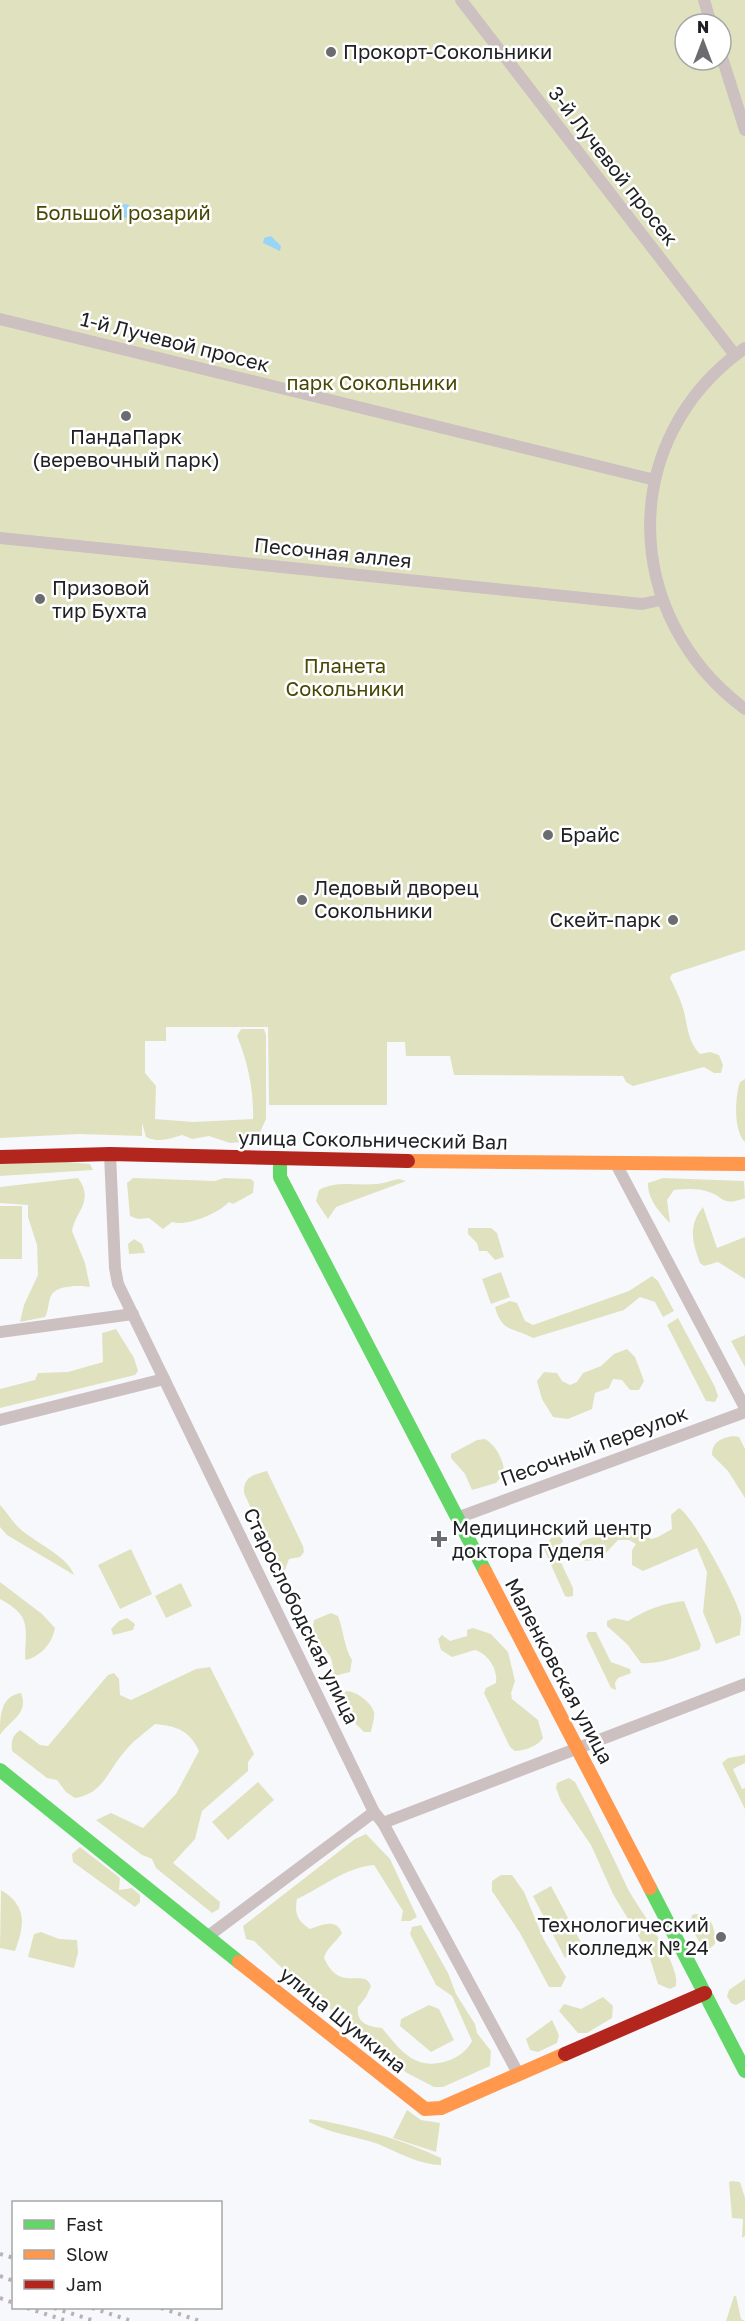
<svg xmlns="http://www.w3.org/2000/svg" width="745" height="2321" font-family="'Golos Text',sans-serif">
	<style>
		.green { fill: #e0e2bf; fill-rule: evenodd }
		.water { fill: #98d4f7 }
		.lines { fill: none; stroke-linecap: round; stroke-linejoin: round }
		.street { stroke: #ccc0c1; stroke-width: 12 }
		.fast { stroke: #63d668; stroke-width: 14 }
		.slow { stroke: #ff974d; stroke-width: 14 }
		.jam { stroke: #b3261e; stroke-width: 14 }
		.rail { stroke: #b9b1b4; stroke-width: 4; stroke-dasharray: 3 6; stroke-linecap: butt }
		.poi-dot { fill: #6b6c70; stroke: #fff; stroke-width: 2 }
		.labels { text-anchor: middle; stroke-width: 5; stroke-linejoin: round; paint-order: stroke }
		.poi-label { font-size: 20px; fill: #202124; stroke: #fff; text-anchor: start }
		.street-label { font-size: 20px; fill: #202124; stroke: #fff }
		.park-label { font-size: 20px; fill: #474804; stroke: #fff }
	</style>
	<rect width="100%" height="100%" fill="#f7f8fc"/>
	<g class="green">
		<path d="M0 0H745V950L672 974 670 978C674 986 679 996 682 1005 688 1022 686 1040 700 1054L710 1052 719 1055 723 1065 721 1073H714L704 1067 633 1086 626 1082 623 1076 454 1075 450 1056H406L405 1042H387V1105H269L268 1027H166V1041H145V1073L156 1086 155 1119 193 1122 253 1119C254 1092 248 1062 237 1036L241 1029H264L266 1035V1119L256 1141 230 1143 209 1136 192 1139 182 1135C170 1139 158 1143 146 1137L142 1123V1136L79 1134 0 1138ZM685 24H721V60H685Z"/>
		<path d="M745 1079V1142C733 1131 735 1096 740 1082Z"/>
		<polygon points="68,1162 90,1164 93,1170 0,1176 0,1163"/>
		<path d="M78 1178C95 1201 75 1212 72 1231L85 1263 90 1287C81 1285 58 1285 52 1294 48 1300 49 1310 45 1317L20 1322 24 1305 38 1275 37 1245 28 1217V1205L0 1203V1187Z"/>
		<path d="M133 1178 215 1181 224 1178 251 1179 254 1182 253 1193 233 1204 229 1202C219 1213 187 1227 172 1222L163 1229 149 1218 138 1219 130 1216 127 1183Z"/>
		<path d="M663 1178 744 1181 745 1198C721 1207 725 1197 709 1192 697 1188 685 1189 674 1190L667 1200 670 1223C660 1213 647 1198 648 1183Z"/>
		<path d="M399 1179 406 1181 336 1207 328 1219 316 1201 319 1190C336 1180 357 1186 376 1184 384 1184 391 1180 399 1179Z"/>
		<rect x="0" y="1206" width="22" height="53"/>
		<path d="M703 1207 717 1248 745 1237V1279L718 1262 704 1266 700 1263C692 1241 688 1226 703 1207Z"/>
		<polygon points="468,1228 491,1228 497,1233 504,1257 495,1260 487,1251 479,1251 477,1243 468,1234"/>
		<polygon points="134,1239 142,1244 145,1253 129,1254 128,1244"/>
		<polygon points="501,1272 510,1297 491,1304 482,1279"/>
		<path d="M652 1276 658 1281 674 1311 663 1317 655 1302 640 1297 624 1310 533 1338C513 1327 502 1333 495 1307L510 1301 517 1303 525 1321 533 1325 629 1291Z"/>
		<polygon points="678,1318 715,1387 718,1396 715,1402 706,1401 667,1325"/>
		<polygon points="116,1329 134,1358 138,1371 135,1375 0,1408 0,1389 35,1380 38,1373 68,1372 103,1362 102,1333"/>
		<polygon points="745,1335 745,1367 731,1341"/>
		<polygon points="627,1349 635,1357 644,1381 639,1390 630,1390 622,1380 613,1379 609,1388 595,1393 592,1409 568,1419 553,1417 542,1399 537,1381 544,1372 557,1373 562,1381 570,1385 577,1382 583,1373 601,1366 614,1354"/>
		<path d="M733 1436 739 1437 745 1449V1498L728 1471 712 1455C712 1442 721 1438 733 1436Z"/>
		<path d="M485 1439C496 1445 505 1462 504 1474L496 1483 472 1490 465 1474 451 1458V1454L477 1440Z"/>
		<path d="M267 1471 303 1546 304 1552 300 1557 289 1559 285 1570H279L244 1493C243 1477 253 1475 267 1471Z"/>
		<path d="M0 1505C7 1512 11 1520 18 1527 35 1543 68 1556 74 1575L7 1535 0 1527Z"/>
		<path d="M679 1508C693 1515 738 1600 741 1617 742 1622 740 1630 740 1635L716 1644 703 1612 707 1572 697 1548 643 1571 632 1565V1550L636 1544 629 1540H618C605 1553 599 1566 580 1559L576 1548 582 1541 631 1524H636L641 1532 651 1539 658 1537 672 1529 671 1515Z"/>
		<polygon points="560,1536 563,1541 555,1550 573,1588 573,1596 568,1597 565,1596 544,1549 551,1538"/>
		<polygon points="131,1549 152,1594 120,1609 98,1565"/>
		<path d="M0 1582 42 1614 55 1628C52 1644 41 1656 26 1660L25 1658C26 1625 31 1616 0 1599Z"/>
		<polygon points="181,1583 192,1606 166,1618 155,1596"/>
		<path d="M684 1601 701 1645 699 1650C679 1655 662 1665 641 1663L627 1644 607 1626V1621L614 1618 628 1621C646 1610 663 1603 684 1601Z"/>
		<path d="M331 1613 338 1616C344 1632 344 1647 352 1660L350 1672 334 1676C333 1670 333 1662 330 1656 323 1645 310 1635 314 1620Z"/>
		<polygon points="127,1618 135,1624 133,1630 113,1635 111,1629 119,1621"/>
		<path d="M473 1628 491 1634 508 1652 515 1681 511 1693 512 1699 538 1720 543 1738C538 1746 524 1751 515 1751L510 1747 484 1693 486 1688 496 1683C498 1669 488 1654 475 1650L452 1657 441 1650 438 1639 442 1635 450 1641 467 1636V1630Z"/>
		<polygon points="588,1632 596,1632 611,1662 630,1669 631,1673 618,1678 615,1683 616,1690 611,1688 586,1636"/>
		<path d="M210 1667 254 1754 248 1762V1771L202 1811 195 1839 173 1863 220 1902 219 1909 212 1913 156 1868 152 1859 142 1855 96 1820 111 1813 143 1828 176 1794 199 1751C190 1731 177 1726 155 1724 146 1732 134 1740 126 1750 108 1769 104 1794 75 1798L66 1792 57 1780 47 1778 12 1751C11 1741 12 1736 20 1730L40 1745 48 1746 108 1675 114 1673 119 1679 120 1695 131 1700 196 1669Z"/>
		<path d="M346 1691C356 1691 371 1702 374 1712 375 1718 372 1726 371 1732H364L356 1724 343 1696Z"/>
		<path d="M21 1693C29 1714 11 1719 0 1735 0 1717 0 1696 21 1693Z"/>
		<polygon points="745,1755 745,1763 733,1769 742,1789 745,1788 745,1809 722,1763 728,1758"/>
		<path d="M569 1778 575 1782C594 1817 611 1853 628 1889 639 1910 681 1964 676 1986L670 1989 658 1984 648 1952 613 1894 591 1845 561 1801 556 1788 557 1783Z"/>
		<polygon points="258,1782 274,1800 228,1840 212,1822"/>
		<path d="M366 1834 390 1859 417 1917 410 1921H401L403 1911 374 1865C344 1868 323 1887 297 1899 294 1914 298 1921 310 1929 322 1925 336 1918 342 1933 336 1942 326 1949 324 1958 340 1994 364 1967 371 1986L366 1997 358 2007C356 2023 368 2027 382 2028 401 2051 415 2071 447 2061 457 2058 467 2051 472 2041L452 1996 436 1985 410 1934 412 1927 421 1925 448 1973 456 1994 475 2024 477 2033 491 2051 490 2066 443 2087H434L407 2073 286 1972 254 1941 246 1939 243 1926 355 1839Z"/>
		<polygon points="80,1847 120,1878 119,1890 132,1888 140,1895 140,1902 135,1907 73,1862 72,1854"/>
		<polygon points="501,1875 512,1875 524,1892 544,1940 566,1977 561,1987 549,1987 520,1933 492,1891 492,1881"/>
		<polygon points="551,1886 584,1948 565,1958 533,1896"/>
		<path d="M1 1890C27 1906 25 1924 15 1951L0 1948Z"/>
		<path d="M695 1914C713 1915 715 1929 715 1944L708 1950C698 1944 689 1926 692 1915Z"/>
		<polygon points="41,1932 59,1939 77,1940 78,1953 74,1968 28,1957 34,1934"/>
		<polygon points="745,1979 745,2000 736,2005 731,2003 727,1996 729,1990"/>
		<polygon points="603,1997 613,2006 612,2018 587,2033 578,2033 559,2011 564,2004 581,2009"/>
		<polygon points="429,2005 439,2009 454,2040 431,2052 400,2026 401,2019"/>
		<polygon points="552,2020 559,2035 557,2043 538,2052 530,2050 526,2039"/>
		<polygon points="407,2110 421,2120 440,2123 436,2152 393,2138"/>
		<path d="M309 2119C349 2124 404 2140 441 2158V2165C419 2165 398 2152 378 2144 355 2136 332 2134 309 2122Z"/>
		<polygon points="732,2181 740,2182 745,2198 745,2236 742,2238 743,2219 732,2218 729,2182"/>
		<polygon points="734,2296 736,2296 741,2319 745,2321 726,2321"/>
	</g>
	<g class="water">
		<circle cx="125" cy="211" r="7"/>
		<polygon points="271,236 281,246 280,251 263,243 264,238"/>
	</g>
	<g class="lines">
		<g class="street">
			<polyline points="461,0 735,355"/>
			<polyline points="704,0 711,24"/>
			<polyline points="721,54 745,130"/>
			<polyline points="0,319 655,480"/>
			<path d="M745 348C616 439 621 617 745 709"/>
			<polyline points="0,538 642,604 661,600"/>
			<polyline points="110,1154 115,1268 118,1284 374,1812 383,1823 519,2075"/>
			<polyline points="615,1162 745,1408"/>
			<polyline points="0,1332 133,1314"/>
			<polyline points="0,1420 164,1379"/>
			<polyline points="457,1518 745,1412"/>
			<polyline points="383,1823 745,1684"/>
			<polyline points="207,1937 374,1812"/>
		</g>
		<g class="fast">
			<polyline points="280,1160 280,1177 485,1571"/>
			<polyline points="0,1770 239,1962"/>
			<polyline points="650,1888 745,2071"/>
		</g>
		<g class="slow">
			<polyline points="408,1161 745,1164"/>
			<polyline points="485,1571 650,1888"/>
			<polyline points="239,1962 425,2109 441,2108 565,2054"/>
		</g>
		<g class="jam">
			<polyline points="0,1157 110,1154 408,1161"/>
			<polyline points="565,2054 705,1993"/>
		</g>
		<g class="rail">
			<polyline points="0,2254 14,2258"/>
			<polyline points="0,2276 14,2281"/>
			<polyline points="0,2298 14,2303"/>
			<polyline points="27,2308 64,2320"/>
			<polyline points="54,2308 95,2321"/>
			<polyline points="92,2308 132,2321"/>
			<polyline points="161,2308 200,2321"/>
		</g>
	</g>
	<g class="poi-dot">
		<circle cx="331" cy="52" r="6"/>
		<circle cx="126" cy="416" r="6"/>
		<circle cx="40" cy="599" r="6"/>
		<circle cx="548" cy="835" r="6"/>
		<circle cx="302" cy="900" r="6"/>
		<circle cx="673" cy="920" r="6"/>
		<path d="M436 1530h6v6h6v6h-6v6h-6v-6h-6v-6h6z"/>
		<circle cx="721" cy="1937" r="6"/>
	</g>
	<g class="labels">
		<g class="poi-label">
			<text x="343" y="59">Прокорт-Сокольники</text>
			<text x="126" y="444" text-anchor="middle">ПандаПарк<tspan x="126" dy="23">(веревочный парк)</tspan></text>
			<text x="52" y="595">Призовой<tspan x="52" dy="23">тир Бухта</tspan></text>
			<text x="560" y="842">Брайс</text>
			<text x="314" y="895">Ледовый дворец<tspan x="314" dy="23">Сокольники</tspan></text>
			<text x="661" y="927" text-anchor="end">Скейт-парк</text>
			<text x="452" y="1535">Медицинский центр<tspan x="452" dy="23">доктора Гуделя</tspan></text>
			<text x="709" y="1932" text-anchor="end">Технологический<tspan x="709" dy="23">колледж № 24</tspan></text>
		</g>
		<g class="street-label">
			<text transform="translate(613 166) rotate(52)" y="7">3-й Лучевой просек</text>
			<text transform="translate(175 342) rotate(14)" y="7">1-й Лучевой просек</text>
			<text transform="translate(333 553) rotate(6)" y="7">Песочная аллея</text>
			<text transform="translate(373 1140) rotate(1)" y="7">улица Сокольнический Вал</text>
			<text transform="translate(594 1446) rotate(-20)" y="7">Песочный переулок</text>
			<text transform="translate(301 1616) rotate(64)" y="7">Старослободская улица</text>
			<text transform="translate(559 1671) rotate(62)" y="7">Маленковская улица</text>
			<text transform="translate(343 2020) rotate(39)" y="7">улица Шумкина</text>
		</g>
		<g class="park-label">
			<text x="123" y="220">Большой розарий</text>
			<text x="372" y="390">парк Сокольники</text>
			<text x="345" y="673">Планета<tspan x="345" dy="23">Сокольники</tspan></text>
		</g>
	</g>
	<rect x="12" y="2201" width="210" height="108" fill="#ffffff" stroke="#a6a6a7" stroke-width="1.5"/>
	<rect x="24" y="2220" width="30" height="9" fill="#63d668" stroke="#a6a6a7" stroke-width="1.5"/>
	<text x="66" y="2231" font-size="18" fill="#202124">Fast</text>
	<rect x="24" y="2250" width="30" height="9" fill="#ff974d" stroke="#a6a6a7" stroke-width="1.5"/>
	<text x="66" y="2261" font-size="18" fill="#202124">Slow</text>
	<rect x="24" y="2280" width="30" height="9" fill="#b3261e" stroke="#a6a6a7" stroke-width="1.5"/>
	<text x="66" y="2291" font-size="18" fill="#202124">Jam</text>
	<g transform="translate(703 42)"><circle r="28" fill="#ffffff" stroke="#a6a6a7" stroke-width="1.5"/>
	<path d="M0-4.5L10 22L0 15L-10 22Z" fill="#6b6c70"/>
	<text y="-9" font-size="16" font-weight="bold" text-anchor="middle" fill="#202124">N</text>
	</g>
</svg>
